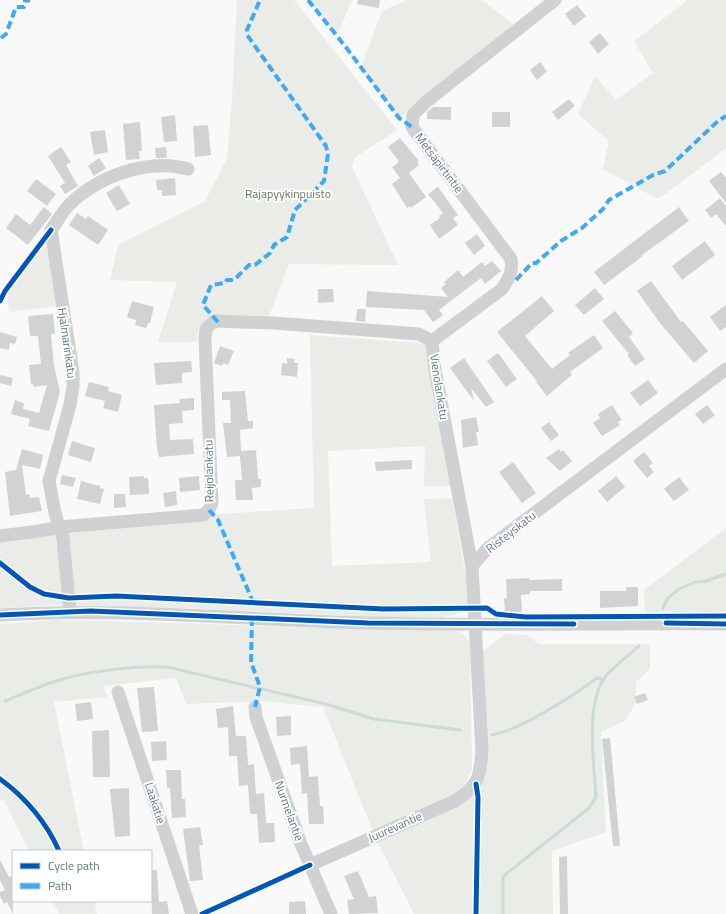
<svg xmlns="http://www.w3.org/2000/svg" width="726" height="914" font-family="'Titillium Web',sans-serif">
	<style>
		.green { fill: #eaece7 }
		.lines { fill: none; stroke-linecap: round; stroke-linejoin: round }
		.stream { stroke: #ced9da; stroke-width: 3 }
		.building { fill: #d0d2d3 }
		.minor { stroke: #cfd1d2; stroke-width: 13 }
		.quiet { stroke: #3fa9f5; stroke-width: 4; stroke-dasharray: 8 4; stroke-linecap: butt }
		.cycleway-casing { stroke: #fff; stroke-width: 8 }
		.cycleway { stroke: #0057b8; stroke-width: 5 }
		.labels { text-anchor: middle; stroke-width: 4; stroke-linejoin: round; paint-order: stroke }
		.street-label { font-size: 12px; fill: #637a84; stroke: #fff }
		.park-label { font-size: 12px; fill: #6b7b63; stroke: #fff }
	</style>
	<rect width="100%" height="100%" fill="#f9f9f9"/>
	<g class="green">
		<polygon points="237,0 294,0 397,130 354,158 352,167 398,265 289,264 269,316 212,315 199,328 196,342 158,342 177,282 110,280 118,245 205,201 227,158 232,99"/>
		<polygon points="308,0 352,0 337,36"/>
		<polygon points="407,0 482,0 516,26 399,118 361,67 382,11"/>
		<polygon points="688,0 726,0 726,148 658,199 603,169 609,141 578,114 595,76 616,100 653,73 634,41"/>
		<polygon points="47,245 57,306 9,312 7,294 40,250"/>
		<polygon points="310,335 419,343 428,347 451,486 424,486 425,446 328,451 332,566 431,562 424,499 452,498 470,601 462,613 443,617 380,617 179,608 56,605 0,608 0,540 80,530 201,521 218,514 314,508"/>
		<polygon points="726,528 726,612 645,613 644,590"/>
		<path d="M56 620C190 622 323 630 456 631L464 635 470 643 472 769 464 788 452 796 374 834 323 707 261 701 186 704 176 678 104 686 107 697 54 702 84 851H29L4 800 0 801V624Z"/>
		<polygon points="505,634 527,635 539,644 650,644 650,669 636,682 636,703 625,721 601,732 606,832 552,851 553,914 414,914 377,841 480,786 482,652"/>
		<polygon points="53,901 94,901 97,914 59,914"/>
	</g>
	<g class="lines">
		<g class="stream">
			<polyline points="663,608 668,598 679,589 695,582 706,581 726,574"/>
			<path d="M5 701C21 695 37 687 53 682 86 671 132 666 167 667L326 704 374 719 460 730"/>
			<path d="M492 735C520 730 573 696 597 678L604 680"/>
			<path d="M503 914V878L506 874 589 808 596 797C594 764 585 704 605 677 614 666 628 656 639 646"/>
		</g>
	</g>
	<g class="building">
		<polygon points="358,0 380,0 379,8 357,4"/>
		<polygon points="577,5 586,16 574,26 565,14"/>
		<polygon points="600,33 609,44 598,54 589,42"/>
		<polygon points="540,62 547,71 537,80 530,70"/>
		<polygon points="569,99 575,106 558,120 552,112"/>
		<polygon points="433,107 451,107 451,120 427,119 427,112"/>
		<rect x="492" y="112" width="18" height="15"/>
		<polygon points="175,115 177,141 164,142 161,117"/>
		<polygon points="140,122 142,151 139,151 140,159 126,160 123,124"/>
		<polygon points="208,125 211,155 195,157 193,126"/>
		<polygon points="105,130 108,152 94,155 90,132"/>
		<polygon points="400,138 419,161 417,162 419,165 409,173 426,197 411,208 410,206 407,208 392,184 400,178 392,167 398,163 398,160 388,147"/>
		<polygon points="61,147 71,162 66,165 78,186 65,194 60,186 65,183 48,156"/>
		<polygon points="166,147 167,158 156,158 155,148"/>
		<polygon points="99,158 106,168 94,176 88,166"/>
		<polygon points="721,172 726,178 726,203 709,181"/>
		<polygon points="175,178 176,195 162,196 162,190 157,190 156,180"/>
		<polygon points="36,179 56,194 47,206 27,191"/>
		<polygon points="119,185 130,204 117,211 106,193"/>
		<polygon points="438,187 458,215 453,218 458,225 439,239 430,225 440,218 439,216 443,213 428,194"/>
		<polygon points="720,198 726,206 726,226 716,214 711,218 705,210"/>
		<polygon points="44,207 52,214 28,245 6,228 16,214 30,225"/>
		<polygon points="679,207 689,221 642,255 643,256 604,285 594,272"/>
		<polygon points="77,213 86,219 88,216 108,230 98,245 69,225"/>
		<polygon points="477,234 485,246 474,255 465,243"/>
		<polygon points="705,241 715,255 682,280 672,266"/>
		<polygon points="492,261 501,271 485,284 481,278 439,310 443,315 433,322 424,310 366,307 367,291 448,297 441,288 446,284 444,282 458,270 463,277 482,262 485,266"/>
		<polygon points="651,281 681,322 683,321 708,351 694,363 660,323 637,291"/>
		<polygon points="595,288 604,299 584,315 575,305"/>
		<polygon points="318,289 333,289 334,302 318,303"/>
		<polygon points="542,296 554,311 525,336 552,369 570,355 568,353 594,335 603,348 570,372 572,375 547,396 536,382 537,381 497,332"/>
		<polygon points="132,301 154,307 150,323 148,323 146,328 135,325 136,320 127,317"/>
		<polygon points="726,305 726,327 720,331 710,317"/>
		<polygon points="357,309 366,309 365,322 356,321"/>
		<polygon points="615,311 633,333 629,337 645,359 635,366 627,355 629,354 602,321"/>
		<polygon points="53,314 55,334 51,334 54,366 60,392 49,431 28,426 30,419 11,414 15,400 24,403 23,409 39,413 47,385 34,387 33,384 31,384 29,365 41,364 38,336 30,336 28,316"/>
		<polygon points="0,332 17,337 15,344 10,343 9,350 0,348"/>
		<polygon points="220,346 234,351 228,365 223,363 222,366 214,363"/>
		<polygon points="498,353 517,379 506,387 487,361"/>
		<polygon points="287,358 295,359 294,363 298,363 297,377 281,375 282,363 287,364"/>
		<polygon points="464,358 494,402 486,407 471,388 474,401 450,368"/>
		<polygon points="191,361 192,372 182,373 182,383 156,385 154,363"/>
		<polygon points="0,375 13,378 11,386 0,383"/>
		<polygon points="648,380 658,393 640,406 630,393"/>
		<polygon points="89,382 109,387 108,391 122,395 118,412 103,408 105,401 85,396"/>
		<polygon points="245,391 248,421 253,421 253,428 240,430 241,451 256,450 258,479 261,479 261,487 252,488 253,500 236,500 235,480 242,480 240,456 227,457 223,423 231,423 230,400 222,400 222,392"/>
		<polygon points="194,398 194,410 182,411 183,423 169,424 170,440 193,439 194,454 159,457 157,449 154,405 180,403 179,399"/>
		<polygon points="612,405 622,420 618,422 620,425 602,436 593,423 600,418 598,414"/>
		<polygon points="707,405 715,415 703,424 695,414"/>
		<polygon points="476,417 479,432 476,432 478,445 463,448 461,420"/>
		<polygon points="549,422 559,435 551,441 541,428"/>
		<polygon points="72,441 95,448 91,462 68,455"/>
		<polygon points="22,449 43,455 40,469 22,465 26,495 30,494 30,498 39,497 42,511 10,516 5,472 16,470"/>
		<polygon points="559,449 561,452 563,450 572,461 560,471 546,458"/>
		<polygon points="644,452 653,463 649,466 654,472 647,478 633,461"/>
		<polygon points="412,460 412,469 376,471 375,462"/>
		<polygon points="513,462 536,493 522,503 499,472"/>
		<polygon points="62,475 76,478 73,487 60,484"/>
		<polygon points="144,476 144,478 148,478 149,494 130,495 129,477"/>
		<polygon points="199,476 200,490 180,492 179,478"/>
		<polygon points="616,476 625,487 607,502 598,491"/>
		<polygon points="679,477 689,490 674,501 664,489"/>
		<polygon points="81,481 100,486 100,488 104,489 100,504 77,499"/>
		<polygon points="176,491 177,505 165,507 163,493"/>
		<polygon points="114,494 125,494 126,507 114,508"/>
		<polygon points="529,578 529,580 562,579 562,591 530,591 530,594 521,595 522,612 505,613 504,598 507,598 506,579"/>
		<polygon points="626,587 638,587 638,606 600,608 600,591 626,591"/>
		<polygon points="154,687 158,731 142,732 137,688"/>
		<polygon points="645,693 648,700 637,704 634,697"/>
		<polygon points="91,702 93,719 77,721 75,704"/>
		<polygon points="233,706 236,736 246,736 248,765 254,764 256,794 264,793 266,823 274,823 275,842 259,843 257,814 250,814 248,785 239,786 237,756 229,756 228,727 218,728 216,709"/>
		<polygon points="291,716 291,735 277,736 276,717"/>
		<polygon points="109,730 110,777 93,777 92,731"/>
		<polygon points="610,738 620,846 613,846 602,739"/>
		<polygon points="166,741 167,760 152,761 151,742"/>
		<polygon points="307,746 309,777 318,776 320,806 323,806 324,824 309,824 307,793 302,794 300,764 291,765 290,748"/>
		<polygon points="166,770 181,770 182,799 185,799 186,817 172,818 170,788 167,788"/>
		<polygon points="129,788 130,836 115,837 110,789"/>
		<polygon points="200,827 203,845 199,845 203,880 190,881 183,829"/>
		<polygon points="567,856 568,914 560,914 559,857"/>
		<polygon points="0,860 9,877 11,876 13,881 13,914 7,902 4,904 0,896 0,892 5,890 0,880"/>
		<polygon points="151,870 157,870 159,902 167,901 169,914 152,914"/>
		<polygon points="358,871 369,897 376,896 378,913 349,914 347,900 354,899 344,876"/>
		<polygon points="305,901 306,914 289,914 289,902"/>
	</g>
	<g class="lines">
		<g class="minor">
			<path d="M432 341 502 289C509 278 513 272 511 259L412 127 413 115 426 102 555 0"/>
			<polyline points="432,341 435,370 472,566"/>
			<polyline points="0,536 39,531 60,527 203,515 209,510 212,503 205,339 206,329 214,321 274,323 419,334 432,341"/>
			<path d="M70 612 63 538 55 513 49 481 70 405 73 387V372L51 230C57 222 62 212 69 205 98 176 148 158 188 169"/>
			<path d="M0 615C123 607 245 620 368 623 488 626 607 623 726 624"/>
			<polyline points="118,692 192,914"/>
			<polyline points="255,707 256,717 301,844 331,914"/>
			<path d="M310 865 455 801C478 786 480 778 482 751L472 566 488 548 726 369"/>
		</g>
		<g class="quiet">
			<polyline points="308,0 345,46 399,118 412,127"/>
			<polyline points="1,38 6,34 16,7 24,7 25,1 30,0"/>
			<polyline points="516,280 532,263 536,263 561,241 582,228 603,209 609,200 653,175 665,171 718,121 726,116"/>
			<polyline points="218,322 203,305 211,285 225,283 227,280 234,280 249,265 255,265 270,253 274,245 287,237 295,210 324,181 328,154 326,146 247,35 247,30 260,0"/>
			<polyline points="209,510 218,520 253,602"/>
			<polyline points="252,618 251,662 260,687 255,707"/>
		</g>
		<defs>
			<g id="cycleway">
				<polyline points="0,301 5,291 51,230"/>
				<polyline points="0,563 30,587 44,594 69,598 116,596 384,609 487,608 496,614 526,617 726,616"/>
				<polyline points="0,615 91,611 368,623 574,624"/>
				<polyline points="666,623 726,624"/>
				<path d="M0 779C25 797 47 823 59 851"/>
				<polyline points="202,914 310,865"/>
				<polyline points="476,914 478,797 476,784"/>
			</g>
		</defs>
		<use href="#cycleway" class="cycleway-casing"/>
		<use href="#cycleway" class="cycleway"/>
	</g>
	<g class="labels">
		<g class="street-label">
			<text transform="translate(439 163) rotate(53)" y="4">Metsäpirtintie</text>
			<text transform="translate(67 343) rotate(82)" y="4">Hjalmarinkatu</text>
			<text transform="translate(439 387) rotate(81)" y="4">Vienolankatu</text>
			<text transform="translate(209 471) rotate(-91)" y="4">Reijolankatu</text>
			<text transform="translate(511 532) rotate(-38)" y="4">Risteyskatu</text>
			<text transform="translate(155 803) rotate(72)" y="4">Laakatie</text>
			<text transform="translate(289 811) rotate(70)" y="4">Nurmelantie</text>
			<text transform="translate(395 827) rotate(-24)" y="4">Juurevantie</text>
		</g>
		<g class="park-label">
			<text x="288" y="198">Rajapyykinpuisto</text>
		</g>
	</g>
	<rect x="12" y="850" width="140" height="52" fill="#ffffff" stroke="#c1cace"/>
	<rect x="20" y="863" width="20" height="6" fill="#0057b8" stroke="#c1cace"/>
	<text x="48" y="870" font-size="12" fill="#637a84">Cycle path</text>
	<rect x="20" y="883" width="20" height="6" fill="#3fa9f5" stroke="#c1cace"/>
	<text x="48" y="890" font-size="12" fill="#637a84">Path</text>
</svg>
